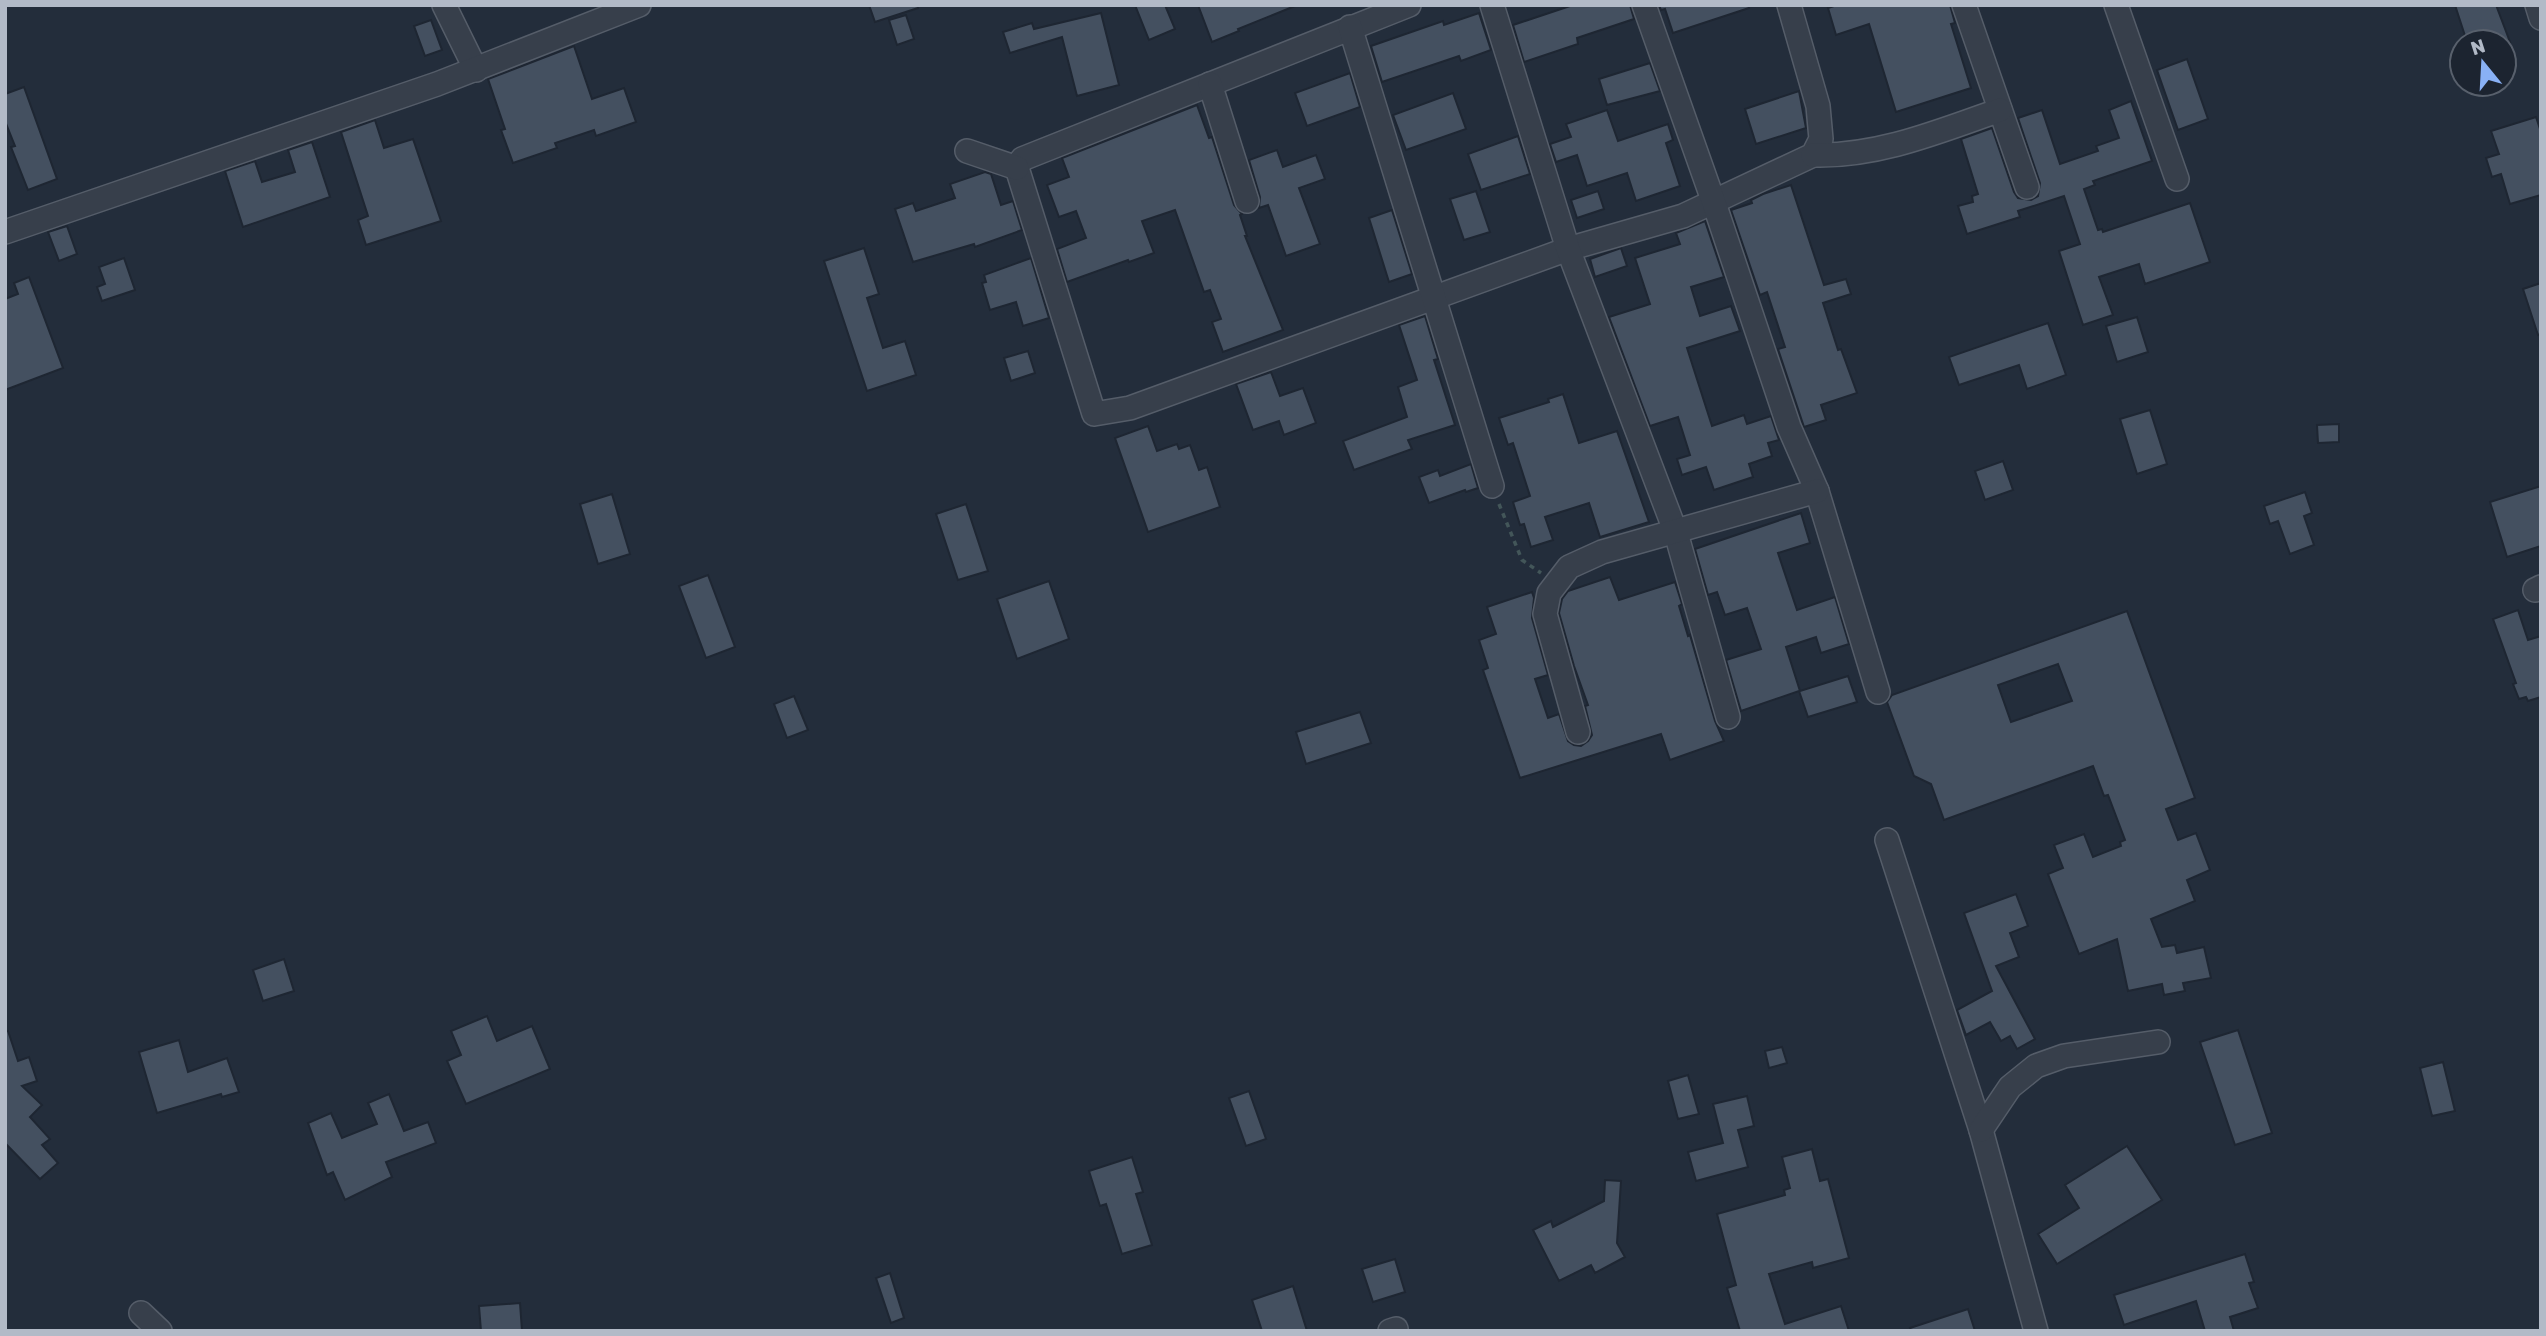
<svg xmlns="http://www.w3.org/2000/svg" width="2546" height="1336" font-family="Rubik,sans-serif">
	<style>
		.building { fill: #445060; stroke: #1e2632; stroke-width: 2; fill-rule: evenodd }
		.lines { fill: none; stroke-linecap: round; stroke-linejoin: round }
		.minor-casing { stroke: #555d69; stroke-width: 26 }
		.path { stroke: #435659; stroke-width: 3.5; stroke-dasharray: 5 5; stroke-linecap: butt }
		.minor { stroke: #373f4b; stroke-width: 23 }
	</style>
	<rect width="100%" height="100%" fill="#232d3b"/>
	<g class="building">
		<polygon points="869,5 917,5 918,8 875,22"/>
		<polygon points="1135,5 1165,5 1175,29 1149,40"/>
		<polygon points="1198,5 1295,5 1295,6 1238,29 1239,31 1212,42"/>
		<polygon points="1573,5 1630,5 1634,19 1577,38 1578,44 1524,62 1513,25"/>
		<polygon points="1659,5 1748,5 1749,8 1673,33 1665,9 1661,10"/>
		<polygon points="1837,5 1950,5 1955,23 1951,24 1971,88 1896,112 1869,24 1836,35 1828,8"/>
		<polygon points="2455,5 2496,5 2510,42 2467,42"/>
		<polygon points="1101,13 1119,85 1077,96 1062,37 1010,53 1003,32 1032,23 1034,29"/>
		<polygon points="1479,13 1491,50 1461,61 1459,56 1382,82 1371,46 1443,21 1444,25"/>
		<polygon points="906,15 914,39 897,45 889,20"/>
		<polygon points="431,20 442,50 425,56 414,26"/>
		<polygon points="574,46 592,99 624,88 636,122 596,136 594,130 555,143 557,148 513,163 501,130 505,129 488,79"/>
		<polygon points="2187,59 2208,119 2178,130 2157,70"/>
		<polygon points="1650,63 1660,91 1607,105 1599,79"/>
		<polygon points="1350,73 1360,107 1307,126 1295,93"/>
		<polygon points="24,87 57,179 28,190 11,147 15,146 5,121 5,94"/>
		<polygon points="1799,91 1806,128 1756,144 1745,109"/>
		<polygon points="1453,93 1466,129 1406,150 1393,115"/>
		<polygon points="2131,101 2152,161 2093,181 2095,185 2084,189 2098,230 2102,229 2103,232 2190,203 2210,262 2145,284 2139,264 2099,277 2113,315 2083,325 2059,251 2080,244 2064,196 2018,211 2020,217 1967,234 1958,206 1973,202 1972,196 1978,194 1961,139 1992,128 2014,192 2018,198 2031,200 2038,196 2040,183 2018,118 2042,110 2060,164 2098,151 2096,146 2119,138 2109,110"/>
		<polygon points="1197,105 1209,138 1212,137 1234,205 1242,214 1240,215 1247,236 1245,236 1283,330 1223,352 1212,322 1221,319 1210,290 1204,292 1175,210 1142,221 1154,253 1129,262 1128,260 1067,282 1057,249 1086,238 1076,211 1059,217 1047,185 1069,177 1062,158"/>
		<polygon points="1607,110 1618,141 1668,124 1673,140 1666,143 1680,186 1636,201 1627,173 1587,186 1577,155 1556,162 1550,144 1571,137 1566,124"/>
		<polygon points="2536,117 2541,132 2541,195 2510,204 2501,174 2492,177 2486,158 2499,154 2491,131"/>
		<polygon points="375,120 384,148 413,139 441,221 366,245 358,220 368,216 341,132"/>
		<polygon points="1518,136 1530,174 1481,190 1468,154"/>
		<polygon points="312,142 330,197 243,227 225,171 255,161 262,182 295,172 288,150"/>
		<polygon points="1277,150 1283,167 1316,155 1325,179 1299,188 1320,244 1286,256 1268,205 1259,208 1260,197 1249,160"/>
		<polygon points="985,172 991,174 1001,205 1013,201 1022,230 975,247 974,244 913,262 895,209 913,203 916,211 955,198 950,184"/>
		<polygon points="1791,185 1824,285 1846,279 1851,294 1823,303 1838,350 1841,349 1857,393 1821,405 1826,420 1804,427 1778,349 1785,347 1767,292 1760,295 1731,210 1752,203 1751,200 1763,194"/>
		<polygon points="1476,191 1490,232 1464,240 1450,199"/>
		<polygon points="1598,191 1604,209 1577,218 1571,200"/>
		<polygon points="1392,210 1412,274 1389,282 1369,218"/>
		<polygon points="1705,221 1724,277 1691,287 1700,316 1731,306 1740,331 1687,348 1712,426 1744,415 1747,424 1771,416 1779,440 1768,443 1772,456 1749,464 1753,477 1714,490 1706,467 1682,475 1677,459 1690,455 1678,417 1650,426 1609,317 1650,304 1635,258 1680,244 1676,233"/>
		<polygon points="67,226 77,254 59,261 48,232"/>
		<polygon points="864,248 879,294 867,298 883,348 905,341 916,375 867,391 824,261"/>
		<polygon points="1621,248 1627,266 1595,277 1590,259"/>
		<polygon points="124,258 135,290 102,301 97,287 105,284 99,267"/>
		<polygon points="1031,258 1049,318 1023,326 1016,302 990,310 982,283 986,282 984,275"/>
		<polygon points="29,277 63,368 5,390 5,299 18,294 14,283"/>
		<polygon points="2541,283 2541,334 2538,335 2523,289"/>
		<polygon points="1425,316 1438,359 1434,360 1455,425 1408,440 1412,449 1354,470 1343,441 1407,417 1398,387 1417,380 1399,325"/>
		<polygon points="2137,317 2148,352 2117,362 2106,326"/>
		<polygon points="2048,323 2066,375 2027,389 2019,365 1959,385 1949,357"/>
		<polygon points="1028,351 1035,373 1011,381 1004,358"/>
		<polygon points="1271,372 1280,396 1303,388 1316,423 1284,435 1279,421 1253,430 1236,384"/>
		<polygon points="1563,394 1579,443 1617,431 1649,522 1600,537 1589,503 1545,517 1553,540 1531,547 1524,524 1520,525 1513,502 1530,496 1513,443 1508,445 1499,418 1549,402 1548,399"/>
		<polygon points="2150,410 2167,464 2137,474 2120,419"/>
		<polygon points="2339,424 2339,442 2318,443 2317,425"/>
		<polygon points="1148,426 1157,451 1177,444 1179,449 1190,445 1199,470 1207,467 1220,507 1148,532 1115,438"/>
		<polygon points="2003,461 2013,490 1985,500 1975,471"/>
		<polygon points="1471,464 1478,488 1466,492 1465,490 1429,503 1419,477 1438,470 1440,476"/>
		<polygon points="2541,486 2541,546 2507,557 2490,502"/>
		<polygon points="2305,492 2312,513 2304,516 2314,545 2290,554 2278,521 2270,524 2264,506"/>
		<polygon points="612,494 630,554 598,564 580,504"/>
		<polygon points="966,504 988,571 958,580 936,514"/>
		<polygon points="1801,513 1810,543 1778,553 1797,610 1835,597 1849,644 1821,653 1816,637 1786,647 1800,691 1848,676 1857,702 1808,717 1799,691 1741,711 1726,660 1761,649 1747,608 1725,615 1717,592 1708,595 1695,549"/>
		<polygon points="708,575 735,647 706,658 679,586"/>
		<polygon points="1610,577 1619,600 1675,582 1682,604 1679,606 1688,636 1690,635 1715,721 1724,741 1670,760 1661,734 1520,778 1483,670 1488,668 1479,640 1496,634 1487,607 1532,592 1534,598 1532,618 1548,675 1535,679 1548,718 1559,714 1568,741 1574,745 1581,746 1588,741 1592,735 1585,706 1588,705 1574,666 1559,613 1562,599 1568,591"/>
		<polygon points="1049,581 1069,639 1017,659 997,599"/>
		<polygon points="2518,610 2528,640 2541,636 2541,697 2528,701 2526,697 2519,699 2513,684 2516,683 2493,619"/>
		<path d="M2127 611 2195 798 2166 809 2178 840 2196 833 2210 870 2187 880 2195 901 2151 919 2162 947 2175 945 2177 953 2204 947 2211 978 2183 983 2185 991 2164 995 2162 984 2128 991 2117 939 2079 954 2048 874 2063 868 2054 845 2084 834 2093 857 2121 846 2120 842 2125 840 2108 795 2104 796 2093 766 1944 820 1931 784 1914 776 1887 702 1892 695ZM2058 664 2072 701 2011 722 1998 685Z"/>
		<polygon points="794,696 808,730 787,738 774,704"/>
		<polygon points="1360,712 1371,743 1306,764 1296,732"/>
		<polygon points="2016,894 2028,926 2010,933 2019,957 1996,966 2035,1039 2017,1049 2010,1036 2001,1041 1990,1022 1966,1035 1957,1010 1992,991 1964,913"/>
		<polygon points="284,959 294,991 263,1001 253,970"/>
		<polygon points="487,1016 497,1041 532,1026 550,1069 466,1104 447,1061 461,1055 451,1031"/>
		<polygon points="2238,1030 2272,1133 2235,1145 2200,1042"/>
		<polygon points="5,1031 8,1031 18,1061 29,1057 37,1081 22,1086 42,1105 30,1117 50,1139 42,1145 58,1163 40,1179 5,1143"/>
		<polygon points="179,1040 188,1072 227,1058 239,1092 222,1097 221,1094 157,1113 139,1052"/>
		<polygon points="1782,1047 1787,1063 1769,1068 1765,1051"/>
		<polygon points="2443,1062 2455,1111 2432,1116 2420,1068"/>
		<polygon points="1688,1075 1699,1114 1678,1119 1668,1081"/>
		<polygon points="1249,1091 1266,1139 1246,1146 1229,1098"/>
		<polygon points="389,1094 404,1131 428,1122 436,1143 386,1162 392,1177 345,1200 333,1172 327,1175 308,1123 331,1113 342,1138 377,1124 368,1103"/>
		<polygon points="1747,1096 1754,1126 1738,1130 1748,1167 1696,1181 1688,1152 1723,1143 1713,1104"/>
		<polygon points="2127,1146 2162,1200 2057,1264 2038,1234 2079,1208 2065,1185"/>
		<polygon points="1812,1149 1820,1181 1828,1179 1849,1258 1813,1268 1812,1262 1769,1274 1785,1324 1841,1306 1849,1331 1740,1331 1727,1288 1736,1285 1717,1214 1785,1195 1784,1190 1790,1188 1782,1157"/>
		<polygon points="1132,1157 1143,1192 1136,1194 1152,1245 1122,1254 1106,1204 1100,1206 1089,1171"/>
		<polygon points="1605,1180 1621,1181 1617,1243 1625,1257 1595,1273 1591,1265 1559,1281 1533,1230 1551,1221 1553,1227 1604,1201"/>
		<polygon points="2245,1254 2254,1282 2249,1283 2258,1308 2230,1317 2234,1331 2205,1331 2196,1301 2124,1325 2114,1295"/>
		<polygon points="1395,1259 1405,1292 1373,1302 1362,1269"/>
		<polygon points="890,1273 904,1318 891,1323 876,1278"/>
		<polygon points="1293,1286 1307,1331 1262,1331 1252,1300"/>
		<polygon points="520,1303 522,1331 481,1331 479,1306"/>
		<polygon points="1968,1309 1975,1331 1911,1331 1910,1328"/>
	</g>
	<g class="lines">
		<defs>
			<g id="minor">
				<polyline points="444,5 476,70"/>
				<polyline points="1409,5 1022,159 1017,168 1094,414 1130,408 1568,249 1683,216 1813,155 1821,139 1818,106 1789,5"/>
				<polyline points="1492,5 1568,249 1676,533 1728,717"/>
				<polyline points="1644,5 1714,203 1789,427 1817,491 1878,692"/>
				<polyline points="1964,5 2027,187"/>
				<polyline points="2116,5 2177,179"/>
				<polyline points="2537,5 2541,18"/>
				<polyline points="1350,27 1492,486"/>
				<polyline points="1210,84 1247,201"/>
				<polyline points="967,151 1017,168"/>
				<path d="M1813 155C1878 157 1940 131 2000 110"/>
				<polyline points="5,232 437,84 639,5"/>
				<polyline points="2535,590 2541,587"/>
				<polyline points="1578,732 1545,614 1549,593 1569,567 1602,552 1817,491"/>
				<polyline points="1887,840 1981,1130 2036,1331"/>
				<polyline points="1981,1130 2010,1087 2036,1066 2064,1056 2158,1042"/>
				<polyline points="141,1313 160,1331"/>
				<polyline points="1390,1331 1396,1329"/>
			</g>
		</defs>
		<use href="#minor" class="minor-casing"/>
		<polyline class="path" points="1499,504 1522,560 1541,573"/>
		<use href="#minor" class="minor"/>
	</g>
	<rect width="2546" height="1336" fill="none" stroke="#b2bac7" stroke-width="14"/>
	<g transform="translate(2483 63) rotate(342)"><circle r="33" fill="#1c2430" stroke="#58606c" stroke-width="2"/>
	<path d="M0-5L12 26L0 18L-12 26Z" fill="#89b1f5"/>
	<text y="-10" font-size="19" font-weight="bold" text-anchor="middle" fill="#b2bac7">N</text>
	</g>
</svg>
